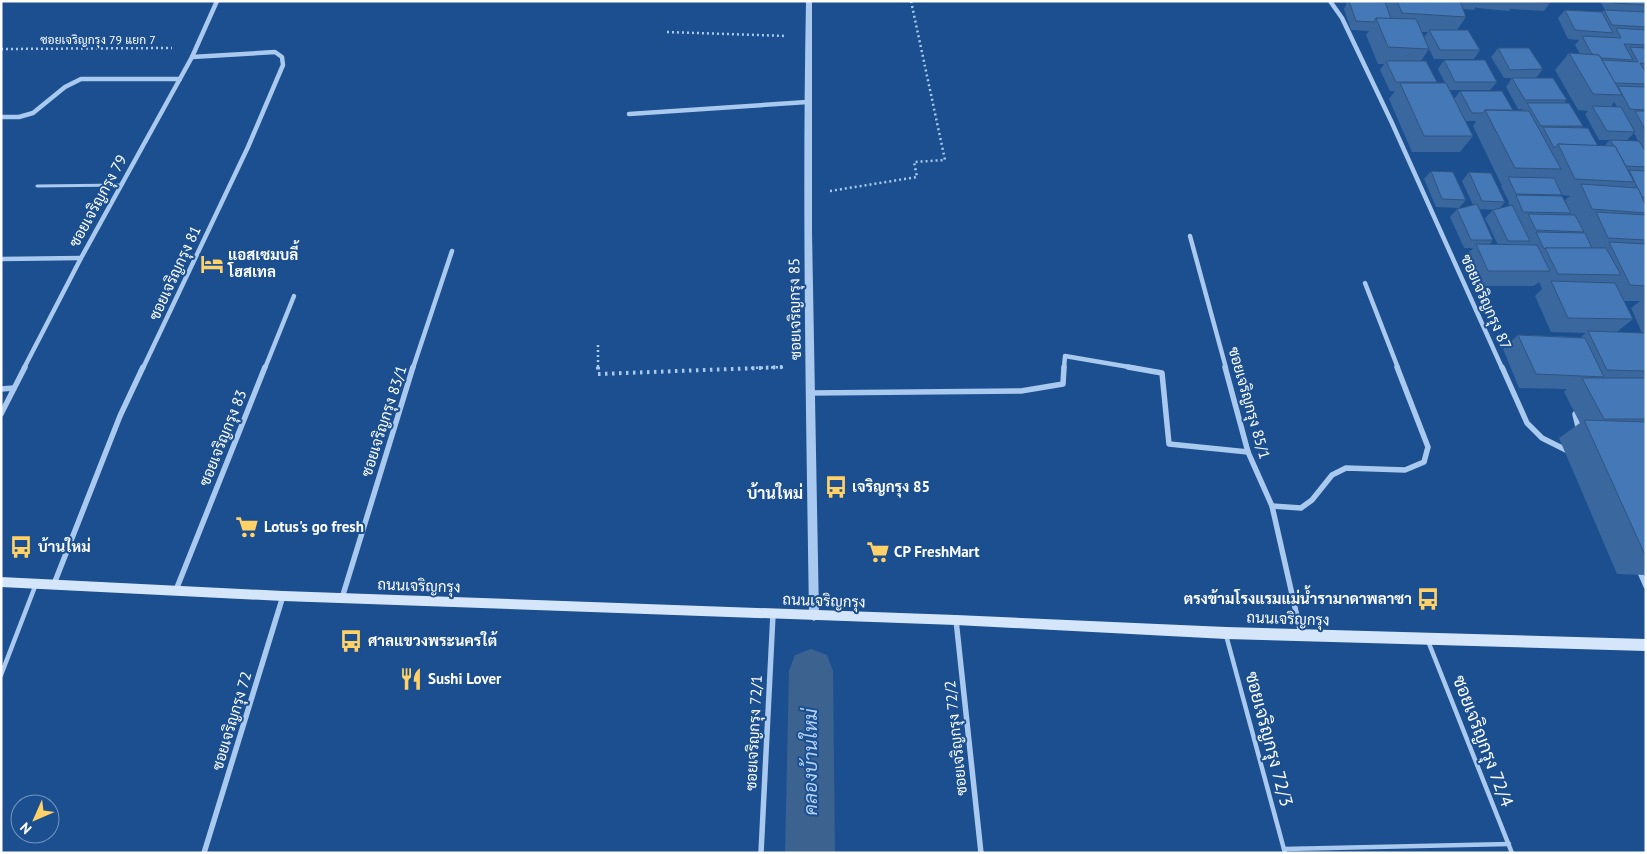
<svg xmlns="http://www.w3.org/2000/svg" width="1647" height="854" font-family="'PT Sans',Sarabun,sans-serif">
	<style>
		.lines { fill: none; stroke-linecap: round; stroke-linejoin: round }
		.canal { fill: #3c6290; fill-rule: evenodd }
		.path-far1 { stroke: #a9c9ee; stroke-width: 2.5; stroke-dasharray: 2 3; stroke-linecap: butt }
		.path { stroke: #a9c9ee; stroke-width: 4; stroke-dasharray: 2.5 4.5; stroke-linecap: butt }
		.service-far1 { stroke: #a9c9ee; stroke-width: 3 }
		.service { stroke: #a9c9ee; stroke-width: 4.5 }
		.minor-far1 { stroke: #a9c9ee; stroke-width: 4.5 }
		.minor { stroke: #a9c9ee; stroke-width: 5.5 }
		.tertiary { fill: #a9c9ee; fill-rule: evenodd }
		.secondary { fill: #d6e6fa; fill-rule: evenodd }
		.wall { fill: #3a679d; fill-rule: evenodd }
		.building { fill: #4478b7; stroke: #305480 }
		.labels { text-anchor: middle; stroke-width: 4; stroke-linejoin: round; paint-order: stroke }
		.far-street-label { font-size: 12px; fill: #fff; stroke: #1b4f8f }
		.street-label { font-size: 15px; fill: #fff; stroke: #1b4f8f }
		.poi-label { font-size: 15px; font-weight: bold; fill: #fff; stroke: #1b4f8f; text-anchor: start }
		.neighbourhood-label { font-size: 16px; font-weight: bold; fill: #fff; stroke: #1b4f8f }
		.near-street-label { font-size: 18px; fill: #fff; stroke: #1b4f8f }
		.near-water-label { font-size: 19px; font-style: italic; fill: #b5d3f5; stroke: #1b4f8f }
	</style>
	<rect width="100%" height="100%" fill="#1b4f8f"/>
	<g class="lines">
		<polygon class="canal" points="811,649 827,655 833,671 835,853 785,853 789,671 795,655"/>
		<g class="path-far1">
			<polyline points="667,32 786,36"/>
			<polyline points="1,49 172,48"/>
			<polyline points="830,191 917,177 914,162 945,160 911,1"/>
			<polyline points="598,345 598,368"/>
			<polyline points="751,368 786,367"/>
		</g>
		<polyline class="path" points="598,367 598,374 785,367"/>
		<polyline class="service-far1" points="37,186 122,185"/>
		<g class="service">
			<polyline points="1226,635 1285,853"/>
			<polyline points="1428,641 1512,853"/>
			<polyline points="1,675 36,584"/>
			<polyline points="1284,849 1509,844"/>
		</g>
		<g class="minor-far1">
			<polyline points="1330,1 1342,18 1392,123 1502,368"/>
			<polyline points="629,114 807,102"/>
			<polyline points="1,117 19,117 33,113 65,87 81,79 180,79"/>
			<polyline points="1190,236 1226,368"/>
			<polyline points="1,259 81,258"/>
			<polyline points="1365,283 1398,368"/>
			<polyline points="24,368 81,258 192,57 217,1"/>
			<polyline points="143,368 248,147 283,65 282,57 275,52 192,57"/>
			<polyline points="265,368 294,296"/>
			<polyline points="413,368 452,251"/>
			<polyline points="1064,368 1065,356 1135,368"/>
		</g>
		<g class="minor">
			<polyline points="1128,367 1162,373 1169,444 1248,452"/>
			<polyline points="1225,367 1248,452 1272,506 1301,634"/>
			<polyline points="1502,367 1527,423 1542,438 1568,451"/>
			<polyline points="1,389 14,388"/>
			<polyline points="810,393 1021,391 1063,384 1064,367"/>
			<polyline points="1579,410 1575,414 1579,431"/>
			<polyline points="1,414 25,367"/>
			<polyline points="1272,506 1301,508 1312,500 1332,475 1346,468 1405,470 1424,462 1428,447 1397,367"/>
			<polyline points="1639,570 1646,586"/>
			<polyline points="54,584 120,416 143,367"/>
			<polyline points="176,590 265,367"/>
			<polyline points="342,598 413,367"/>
			<polyline points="956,620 981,853"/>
			<polyline points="204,853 283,596"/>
			<polyline points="761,853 773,614"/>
		</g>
		<path class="tertiary" d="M806 1H812V232L819 616 817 619 814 621 811 619 809 616C806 411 802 206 806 1Z"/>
		<polygon class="secondary" points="1,577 283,591 956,615 1226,627 1646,639 1646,651 1226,639 956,625 283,601 1,587"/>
	</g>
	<g class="wall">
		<path d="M1331 1H1550V3L1544 11 1511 9V8L1509 11 1477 8 1476 7 1474 10 1463 9 1466 17 1457 30 1480 50 1474 59H1434L1429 49 1421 61 1437 82V83H1445L1438 69 1444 60 1497 82 1490 90H1449L1454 99 1460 91 1513 110H1521L1523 109H1518L1506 87 1512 78H1504L1491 57 1498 48 1543 69 1536 78 1567 100 1564 103 1583 126 1582 128 1598 146H1604L1610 140 1638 141 1634 133 1627 140H1599L1585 114 1588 111 1578 110 1555 70 1569 53 1580 54 1575 45 1579 40 1568 39 1558 18 1565 10 1602 12 1604 10H1605L1600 1H1646V11L1644 12H1646V575L1617 574 1559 438 1580 423 1564 392 1567 389 1519 388 1503 349 1518 335 1581 337 1586 333 1551 332 1535 296 1542 289 1539 282 1534 286H1473L1462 260 1473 248H1464L1450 217 1457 209 1473 205 1462 181 1469 172 1505 202 1499 209 1510 206 1508 203 1509 202 1501 186 1502 184H1501L1473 126 1476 121H1466L1473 136 1460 152H1412L1389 99 1395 91H1390L1380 70 1384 64H1378L1366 35 1369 31 1351 30 1344 9 1347 3 1331 2ZM1421 32H1428L1424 37ZM1614 102 1617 107H1611ZM1562 195 1570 196 1565 200 1570 211 1561 196ZM1479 209 1494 210H1493L1485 218 1498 245H1489L1493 240ZM1624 301H1640L1631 308 1642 333 1617 332 1633 319Z"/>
		<polygon points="1431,171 1466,200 1459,208 1436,207 1424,179"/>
	</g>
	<g class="building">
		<polygon points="1349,1 1385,2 1391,19 1376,18 1374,22 1356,21"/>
		<polygon points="1397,1 1460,1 1466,17 1402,13"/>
		<polygon points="1528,1 1550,1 1550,3"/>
		<polygon points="1612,1 1646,1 1646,5 1614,3"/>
		<polygon points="1565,10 1602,12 1613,33 1575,30"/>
		<polygon points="1604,10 1646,12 1646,27 1612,25"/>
		<polygon points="1376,18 1416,19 1429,49 1388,47"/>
		<polygon points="1616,28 1646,30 1646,45 1624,44 1633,60 1601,58 1599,55 1592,54 1582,36 1621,38"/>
		<polygon points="1429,30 1468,30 1480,50 1440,50"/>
		<polygon points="1630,47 1646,48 1646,64 1640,63 1646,73 1646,84 1615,83 1602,60 1638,62"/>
		<polygon points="1498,48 1529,48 1543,69 1510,70"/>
		<polygon points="1569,53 1599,55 1622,95 1593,94"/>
		<polygon points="1444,60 1485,60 1497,82 1455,82"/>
		<polygon points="1386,61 1426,61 1437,82 1396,82"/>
		<polygon points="1512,78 1553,78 1567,100 1525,100"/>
		<polygon points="1400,83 1446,83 1473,136 1424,136"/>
		<polygon points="1618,86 1646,87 1646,110 1630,109"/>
		<polygon points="1460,91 1502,91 1513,110 1485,110 1483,113 1472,113"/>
		<polygon points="1527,103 1569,103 1583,126 1541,126"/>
		<polygon points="1592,106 1621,107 1635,132 1607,131"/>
		<polygon points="1485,110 1529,111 1561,169 1515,168"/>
		<polygon points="1635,111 1646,111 1646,131"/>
		<polygon points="1543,127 1588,128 1598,146 1558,144 1554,148"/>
		<polygon points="1610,140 1639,141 1646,152 1646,167 1626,166 1615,146 1614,146"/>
		<polygon points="1558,144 1615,146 1634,182 1575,179"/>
		<polygon points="1629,170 1646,171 1646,197 1642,197"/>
		<polygon points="1431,171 1453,172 1466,200 1442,199"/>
		<polygon points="1469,172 1491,173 1505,202 1482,201"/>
		<polygon points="1508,177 1554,178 1562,195 1516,194"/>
		<polygon points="1581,184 1638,188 1646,206 1646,213 1592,209"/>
		<polygon points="1516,195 1562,196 1571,213 1523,212"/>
		<polygon points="1477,204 1493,240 1471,240 1457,209"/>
		<polygon points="1512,205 1530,241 1508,241 1493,210"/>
		<polygon points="1596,212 1646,215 1646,240 1608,238"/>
		<polygon points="1528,214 1575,215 1584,232 1536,230"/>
		<polygon points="1536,232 1585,233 1592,248 1545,248 1544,249"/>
		<polygon points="1609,242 1646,244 1646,286 1630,285"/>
		<polygon points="1476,244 1537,245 1550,271 1488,271"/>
		<polygon points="1545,248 1606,248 1621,275 1558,274"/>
		<polygon points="1551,281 1615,283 1633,319 1568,318"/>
		<polygon points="1588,331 1646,333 1646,371 1607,370"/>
		<polygon points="1518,335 1585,338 1604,377 1536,374"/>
		<polygon points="1582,378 1646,378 1646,419 1604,419"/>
		<polygon points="1584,420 1646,422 1646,557"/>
	</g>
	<defs>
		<symbol id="hotel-bare" viewBox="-9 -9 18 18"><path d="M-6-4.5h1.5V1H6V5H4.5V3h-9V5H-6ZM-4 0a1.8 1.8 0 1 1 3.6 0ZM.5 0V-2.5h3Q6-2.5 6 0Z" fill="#ffd166" stroke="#1b4f8f" stroke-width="2.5" paint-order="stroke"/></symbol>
		<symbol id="bus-bare" viewBox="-9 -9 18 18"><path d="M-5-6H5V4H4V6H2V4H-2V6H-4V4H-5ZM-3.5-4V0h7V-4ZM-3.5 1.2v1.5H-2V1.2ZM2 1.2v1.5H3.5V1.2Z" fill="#ffd166" stroke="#1b4f8f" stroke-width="2.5" paint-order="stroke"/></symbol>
		<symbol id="supermarket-bare" viewBox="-9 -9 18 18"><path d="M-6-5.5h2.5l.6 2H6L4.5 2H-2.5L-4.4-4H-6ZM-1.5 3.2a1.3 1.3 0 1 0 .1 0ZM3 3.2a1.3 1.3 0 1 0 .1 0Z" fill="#ffd166" stroke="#1b4f8f" stroke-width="2.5" paint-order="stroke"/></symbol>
		<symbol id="restaurant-bare" viewBox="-9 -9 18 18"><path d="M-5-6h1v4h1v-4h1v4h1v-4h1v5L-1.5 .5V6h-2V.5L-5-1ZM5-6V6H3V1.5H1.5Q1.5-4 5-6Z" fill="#ffd166" stroke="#1b4f8f" stroke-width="2.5" paint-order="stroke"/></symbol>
	</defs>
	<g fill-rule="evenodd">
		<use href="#hotel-bare" x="196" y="248" width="32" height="32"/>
		<use href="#bus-bare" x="820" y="471" width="32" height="32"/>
		<use href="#supermarket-bare" x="231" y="511" width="32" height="32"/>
		<use href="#bus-bare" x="5" y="531" width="32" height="32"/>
		<use href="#supermarket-bare" x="862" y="536" width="32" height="32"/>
		<use href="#bus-bare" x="1412" y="583" width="32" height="32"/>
		<use href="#bus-bare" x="335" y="625" width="32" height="32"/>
		<use href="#restaurant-bare" x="395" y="663" width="32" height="32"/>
	</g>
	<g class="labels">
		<g class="far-street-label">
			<text x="98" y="44">ซอยเจริญกรุง 79 แยก 7</text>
		</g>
		<g class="street-label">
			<text transform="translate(98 201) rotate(-61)" y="5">ซอยเจริญกรุง 79</text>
			<text transform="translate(175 273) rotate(-65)" y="5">ซอยเจริญกรุง 81</text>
			<text transform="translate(1486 302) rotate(66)" y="5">ซอยเจริญกรุง 87</text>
			<text transform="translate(795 309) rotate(-91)" y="5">ซอยเจริญกรุง 85</text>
			<text transform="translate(1249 403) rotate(74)" y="5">ซอยเจริญกรุง 85/1</text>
			<text transform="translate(384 421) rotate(-72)" y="5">ซอยเจริญกรุง 83/1</text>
			<text transform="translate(223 438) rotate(-68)" y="5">ซอยเจริญกรุง 83</text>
			<text transform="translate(419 586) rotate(2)" y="5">ถนนเจริญกรุง</text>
			<text transform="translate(824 601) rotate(2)" y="5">ถนนเจริญกรุง</text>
			<text transform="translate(1288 619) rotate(2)" y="5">ถนนเจริญกรุง</text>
			<text transform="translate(232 721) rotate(-73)" y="5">ซอยเจริญกรุง 72</text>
			<text transform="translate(754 733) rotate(-87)" y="5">ซอยเจริญกรุง 72/1</text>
			<text transform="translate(956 738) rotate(-96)" y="5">ซอยเจริญกรุง 72/2</text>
		</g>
		<g class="poi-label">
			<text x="228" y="260">แอสเซมบลี้<tspan x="228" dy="17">โฮสเทล</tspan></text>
			<text x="852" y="492">เจริญกรุง 85</text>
			<text x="264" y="532">Lotus's go fresh</text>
			<text x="38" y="552">บ้านใหม่</text>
			<text x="894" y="557">CP FreshMart</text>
			<text x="1412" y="604" text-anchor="end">ตรงข้ามโรงแรมแม่น้ำรามาดาพลาซา</text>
			<text x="368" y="646">ศาลแขวงพระนครใต้</text>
			<text x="428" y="684">Sushi Lover</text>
		</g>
		<g class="neighbourhood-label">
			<text x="775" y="499">บ้านใหม่</text>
		</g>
		<g class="near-street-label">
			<text transform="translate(1269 739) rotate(75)" y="6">ซอยเจริญกรุง 72/3</text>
			<text transform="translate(1483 741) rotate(69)" y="6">ซอยเจริญกรุง 72/4</text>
		</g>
		<g class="near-water-label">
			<text transform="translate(810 762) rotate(-90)" y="7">คลองบ้านใหม่</text>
		</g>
	</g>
	<rect width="1647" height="854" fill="none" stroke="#ffffff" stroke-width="5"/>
	<g transform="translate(35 819) rotate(225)"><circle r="24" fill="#1b4f8f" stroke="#7695bc"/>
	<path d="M0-4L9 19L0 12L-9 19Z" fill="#ffd166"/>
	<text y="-8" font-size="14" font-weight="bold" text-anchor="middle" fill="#ffffff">N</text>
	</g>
</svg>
